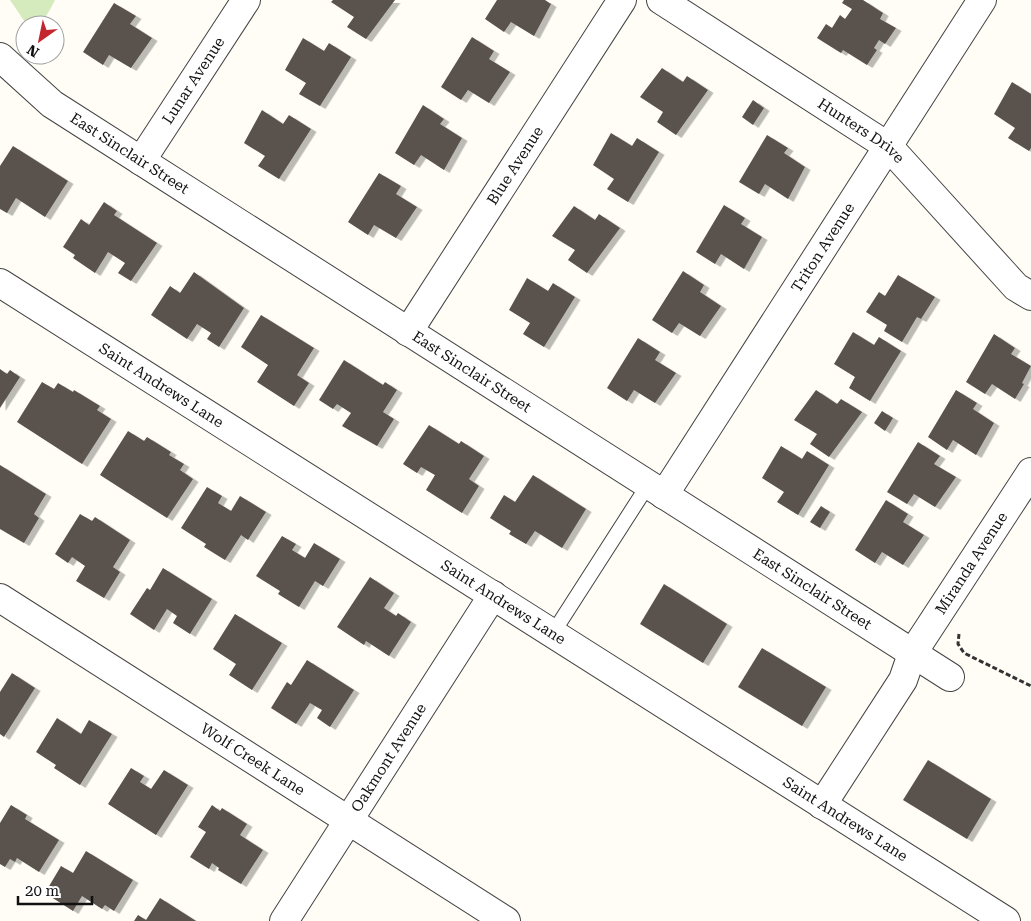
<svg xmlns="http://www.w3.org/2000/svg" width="1031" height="921" font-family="'Roboto Serif',serif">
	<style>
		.green { fill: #d5ebbd }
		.building { fill: #5a524d; filter: url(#shadow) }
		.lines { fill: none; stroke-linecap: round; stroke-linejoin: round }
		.service-casing { stroke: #444; stroke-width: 16 }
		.minor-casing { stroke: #444; stroke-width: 30 }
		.path { stroke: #333; stroke-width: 3; stroke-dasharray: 5 2.5; stroke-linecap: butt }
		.service { stroke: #fff; stroke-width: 14 }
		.minor { stroke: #fff; stroke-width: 28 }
		.labels { text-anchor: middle; stroke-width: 5; stroke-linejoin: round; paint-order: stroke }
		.street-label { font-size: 15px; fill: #111; stroke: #fff }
	</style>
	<defs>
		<filter id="shadow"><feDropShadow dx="5.5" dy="3" stdDeviation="0" flood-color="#0004"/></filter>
	</defs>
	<rect width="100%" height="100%" fill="#fffdf5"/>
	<path class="green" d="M10 0H55C48 13 44 25 27 25Z"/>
	<g class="building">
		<polygon points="333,0 395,0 366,39 347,27 354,17 331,2"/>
		<polygon points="497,0 545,0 551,4 534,36 511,22 504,32 485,19"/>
		<polygon points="844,0 863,0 883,13 880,19 896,28 885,44 879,40 874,48 877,50 867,65 843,50 841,53 817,38 826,24 832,28 840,15 845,19 852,9 842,3"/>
		<polygon points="114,3 136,16 130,24 152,38 131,68 109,55 103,65 83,52"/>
		<polygon points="472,37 494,51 489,59 510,72 489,103 468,90 461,100 441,87"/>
		<polygon points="303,38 324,51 329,43 351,57 320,106 299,94 306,83 285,70"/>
		<polygon points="662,68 683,82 687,76 708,90 676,135 657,122 663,112 640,97"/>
		<polygon points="1012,82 1031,94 1031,148 1029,151 1008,138 1015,128 994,114"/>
		<polygon points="753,100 764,108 753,125 742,117"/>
		<polygon points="423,105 444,119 440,124 462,138 444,170 421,155 414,165 395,153"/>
		<polygon points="262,110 283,124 289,115 311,129 279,179 258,166 265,156 244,143"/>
		<polygon points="611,133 632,146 637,138 659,152 628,202 607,189 614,179 593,165"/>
		<polygon points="767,135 788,148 784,153 805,167 788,199 765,184 759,194 739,182"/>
		<polygon points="13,146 68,181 45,217 16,198 7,213 0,209 0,166"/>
		<polygon points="379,173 401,186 396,194 417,207 396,238 374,225 368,235 348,222"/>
		<polygon points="104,202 117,211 114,215 157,243 131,281 118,273 125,263 108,252 95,273 73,258 75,255 63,247 81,219 89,225"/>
		<polygon points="724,205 745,218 741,224 762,237 744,269 721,254 715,264 696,252"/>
		<polygon points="574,206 595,220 599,214 620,228 587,273 568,260 575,250 552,236"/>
		<polygon points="683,271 704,285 700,292 721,306 700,336 679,323 672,333 652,320"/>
		<polygon points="194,272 244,308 219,347 207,339 211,333 197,324 187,339 151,315 170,286 180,293"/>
		<polygon points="898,275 935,297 921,319 917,317 902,342 884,331 887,325 866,312 879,292 885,296"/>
		<polygon points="527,278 548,291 553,283 575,297 544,347 523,334 530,323 509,310"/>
		<polygon points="261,315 314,348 297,375 309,383 294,406 257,382 268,365 241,347"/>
		<polygon points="853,332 874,345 879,337 901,351 870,401 849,388 855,377 834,364"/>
		<polygon points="994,334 1015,348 1011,354 1031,366 1022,383 1024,384 1015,399 992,384 985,394 966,382"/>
		<polygon points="638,338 660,352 655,360 676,373 655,403 634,390 627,401 607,388"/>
		<polygon points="344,360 383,385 385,382 397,390 383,412 394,419 377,446 342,426 351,413 337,404 333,409 319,400"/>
		<polygon points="0,369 7,374 10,370 20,377 0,408"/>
		<polygon points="42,382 54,389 58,383 73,392 74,390 100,406 97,410 111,419 82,464 17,422"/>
		<polygon points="816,390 837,404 841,399 862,412 829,457 810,444 817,434 794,420"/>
		<polygon points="956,390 977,403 973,409 994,423 976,455 953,440 947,450 928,437"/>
		<polygon points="882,411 893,418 885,431 874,423"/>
		<polygon points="429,425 459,444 461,441 484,456 469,479 479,486 462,513 426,490 435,475 421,467 417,473 403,464"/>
		<polygon points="128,431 144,441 147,437 171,452 169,455 184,464 180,470 193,479 167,518 100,475"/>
		<polygon points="918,442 940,456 934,464 956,477 935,507 914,494 907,504 887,492"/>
		<polygon points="781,446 802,459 807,451 829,465 798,515 777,502 784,492 762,478"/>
		<polygon points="0,465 46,494 34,514 39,518 24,543 0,529"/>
		<polygon points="533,475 586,509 562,548 535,531 526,544 509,534 511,531 490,518 504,495 515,502"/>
		<polygon points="207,487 222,496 218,503 231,511 240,496 266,512 248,540 241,535 225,560 204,547 206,544 181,528"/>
		<polygon points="886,500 908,514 903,522 924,535 903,565 882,552 875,563 855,550"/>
		<polygon points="821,506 830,512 820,528 810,522"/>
		<polygon points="80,514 92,521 95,517 130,540 113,567 120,572 104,598 76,581 85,566 72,557 68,563 55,554"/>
		<polygon points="282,536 296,544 292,550 305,558 314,543 340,559 323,586 315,581 299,607 278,594 280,591 256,576"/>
		<polygon points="163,568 212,599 190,634 173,623 177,616 167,609 154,630 130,614 147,588 150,590"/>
		<polygon points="370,577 394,593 384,608 396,616 398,613 411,622 389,656 366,641 364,645 337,627"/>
		<polygon points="664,584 727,624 703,663 640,624"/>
		<polygon points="235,614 282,643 252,690 229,675 236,664 213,649"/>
		<polygon points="762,648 826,687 802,726 738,687"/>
		<polygon points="307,660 354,690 330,727 317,718 322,710 310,703 296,724 271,708 287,682 291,685"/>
		<polygon points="12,673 35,688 4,737 0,734 0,692"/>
		<polygon points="57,718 81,734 89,720 112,734 80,785 54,768 56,765 36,752"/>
		<polygon points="928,760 991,799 967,839 903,800"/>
		<polygon points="131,768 144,776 140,782 151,789 164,770 188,785 156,835 108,804"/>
		<polygon points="11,805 27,815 25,819 59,840 39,872 17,858 15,862 10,859 5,867 0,864 0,823"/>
		<polygon points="212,805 220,811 222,808 247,824 240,835 263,850 241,884 218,870 219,868 212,863 209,869 190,857 206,832 198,827"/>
		<polygon points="86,851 133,880 114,911 105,905 102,909 82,896 73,911 45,893 61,866 73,873"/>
		<polygon points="160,898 196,921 134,921 138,915 146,920"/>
	</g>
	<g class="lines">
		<defs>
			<polyline id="service" points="553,633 648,485"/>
			<g id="minor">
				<path id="s1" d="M661 0 889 147 1016 287 1031 296"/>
				<path id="s2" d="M0 57 52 104 950 677"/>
				<path id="s3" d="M141 161 246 0"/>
				<path id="s4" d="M0 283 1006 921"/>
				<path id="s5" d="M408 332 622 0"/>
				<path id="s6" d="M664 495 982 0"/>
				<path id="s7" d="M0 598 506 921"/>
				<path id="s8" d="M822 805 903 680 912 654 1031 472"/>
				<path id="s9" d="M284 921 493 595"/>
			</g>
		</defs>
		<use href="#service" class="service-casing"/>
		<use href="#minor" class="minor-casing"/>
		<polyline class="path" points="959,634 958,644 964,653 1031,686"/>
		<use href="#service" class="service"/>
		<use href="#minor" class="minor"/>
	</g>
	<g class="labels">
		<g class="street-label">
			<text dy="5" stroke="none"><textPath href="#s3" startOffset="96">Lunar Avenue</textPath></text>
			<text dy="5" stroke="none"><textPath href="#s1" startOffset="239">Hunters Drive</textPath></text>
			<text dy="5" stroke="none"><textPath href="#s2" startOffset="162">East Sinclair Street</textPath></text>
			<text dy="5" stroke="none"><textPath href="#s5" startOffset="198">Blue Avenue</textPath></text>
			<text dy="5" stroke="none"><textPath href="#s6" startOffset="294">Triton Avenue</textPath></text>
			<text dy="5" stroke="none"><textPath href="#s2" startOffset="568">East Sinclair Street</textPath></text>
			<text dy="5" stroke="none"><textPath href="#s4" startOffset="191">Saint Andrews Lane</textPath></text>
			<text dy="5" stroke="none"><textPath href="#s8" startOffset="285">Miranda Avenue</textPath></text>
			<text dy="5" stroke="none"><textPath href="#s2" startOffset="972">East Sinclair Street</textPath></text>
			<text dy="5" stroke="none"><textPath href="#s4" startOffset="596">Saint Andrews Lane</textPath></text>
			<text dy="5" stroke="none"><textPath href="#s9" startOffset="194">Oakmont Avenue</textPath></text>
			<text dy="5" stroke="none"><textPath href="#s7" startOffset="300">Wolf Creek Lane</textPath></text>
			<text dy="5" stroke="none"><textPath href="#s4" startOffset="1001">Saint Andrews Lane</textPath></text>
		</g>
	</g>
	<g transform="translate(40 40) rotate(213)"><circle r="24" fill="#ffffff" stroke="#a0a0a0"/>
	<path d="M0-4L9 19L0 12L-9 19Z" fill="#c4262e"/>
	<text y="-8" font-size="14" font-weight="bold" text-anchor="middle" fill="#111111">N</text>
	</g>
	<path d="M18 896v8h74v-8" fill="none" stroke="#111111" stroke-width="2.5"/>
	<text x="25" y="896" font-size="15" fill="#111111" stroke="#ffffff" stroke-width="4" paint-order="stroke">20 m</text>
</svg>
